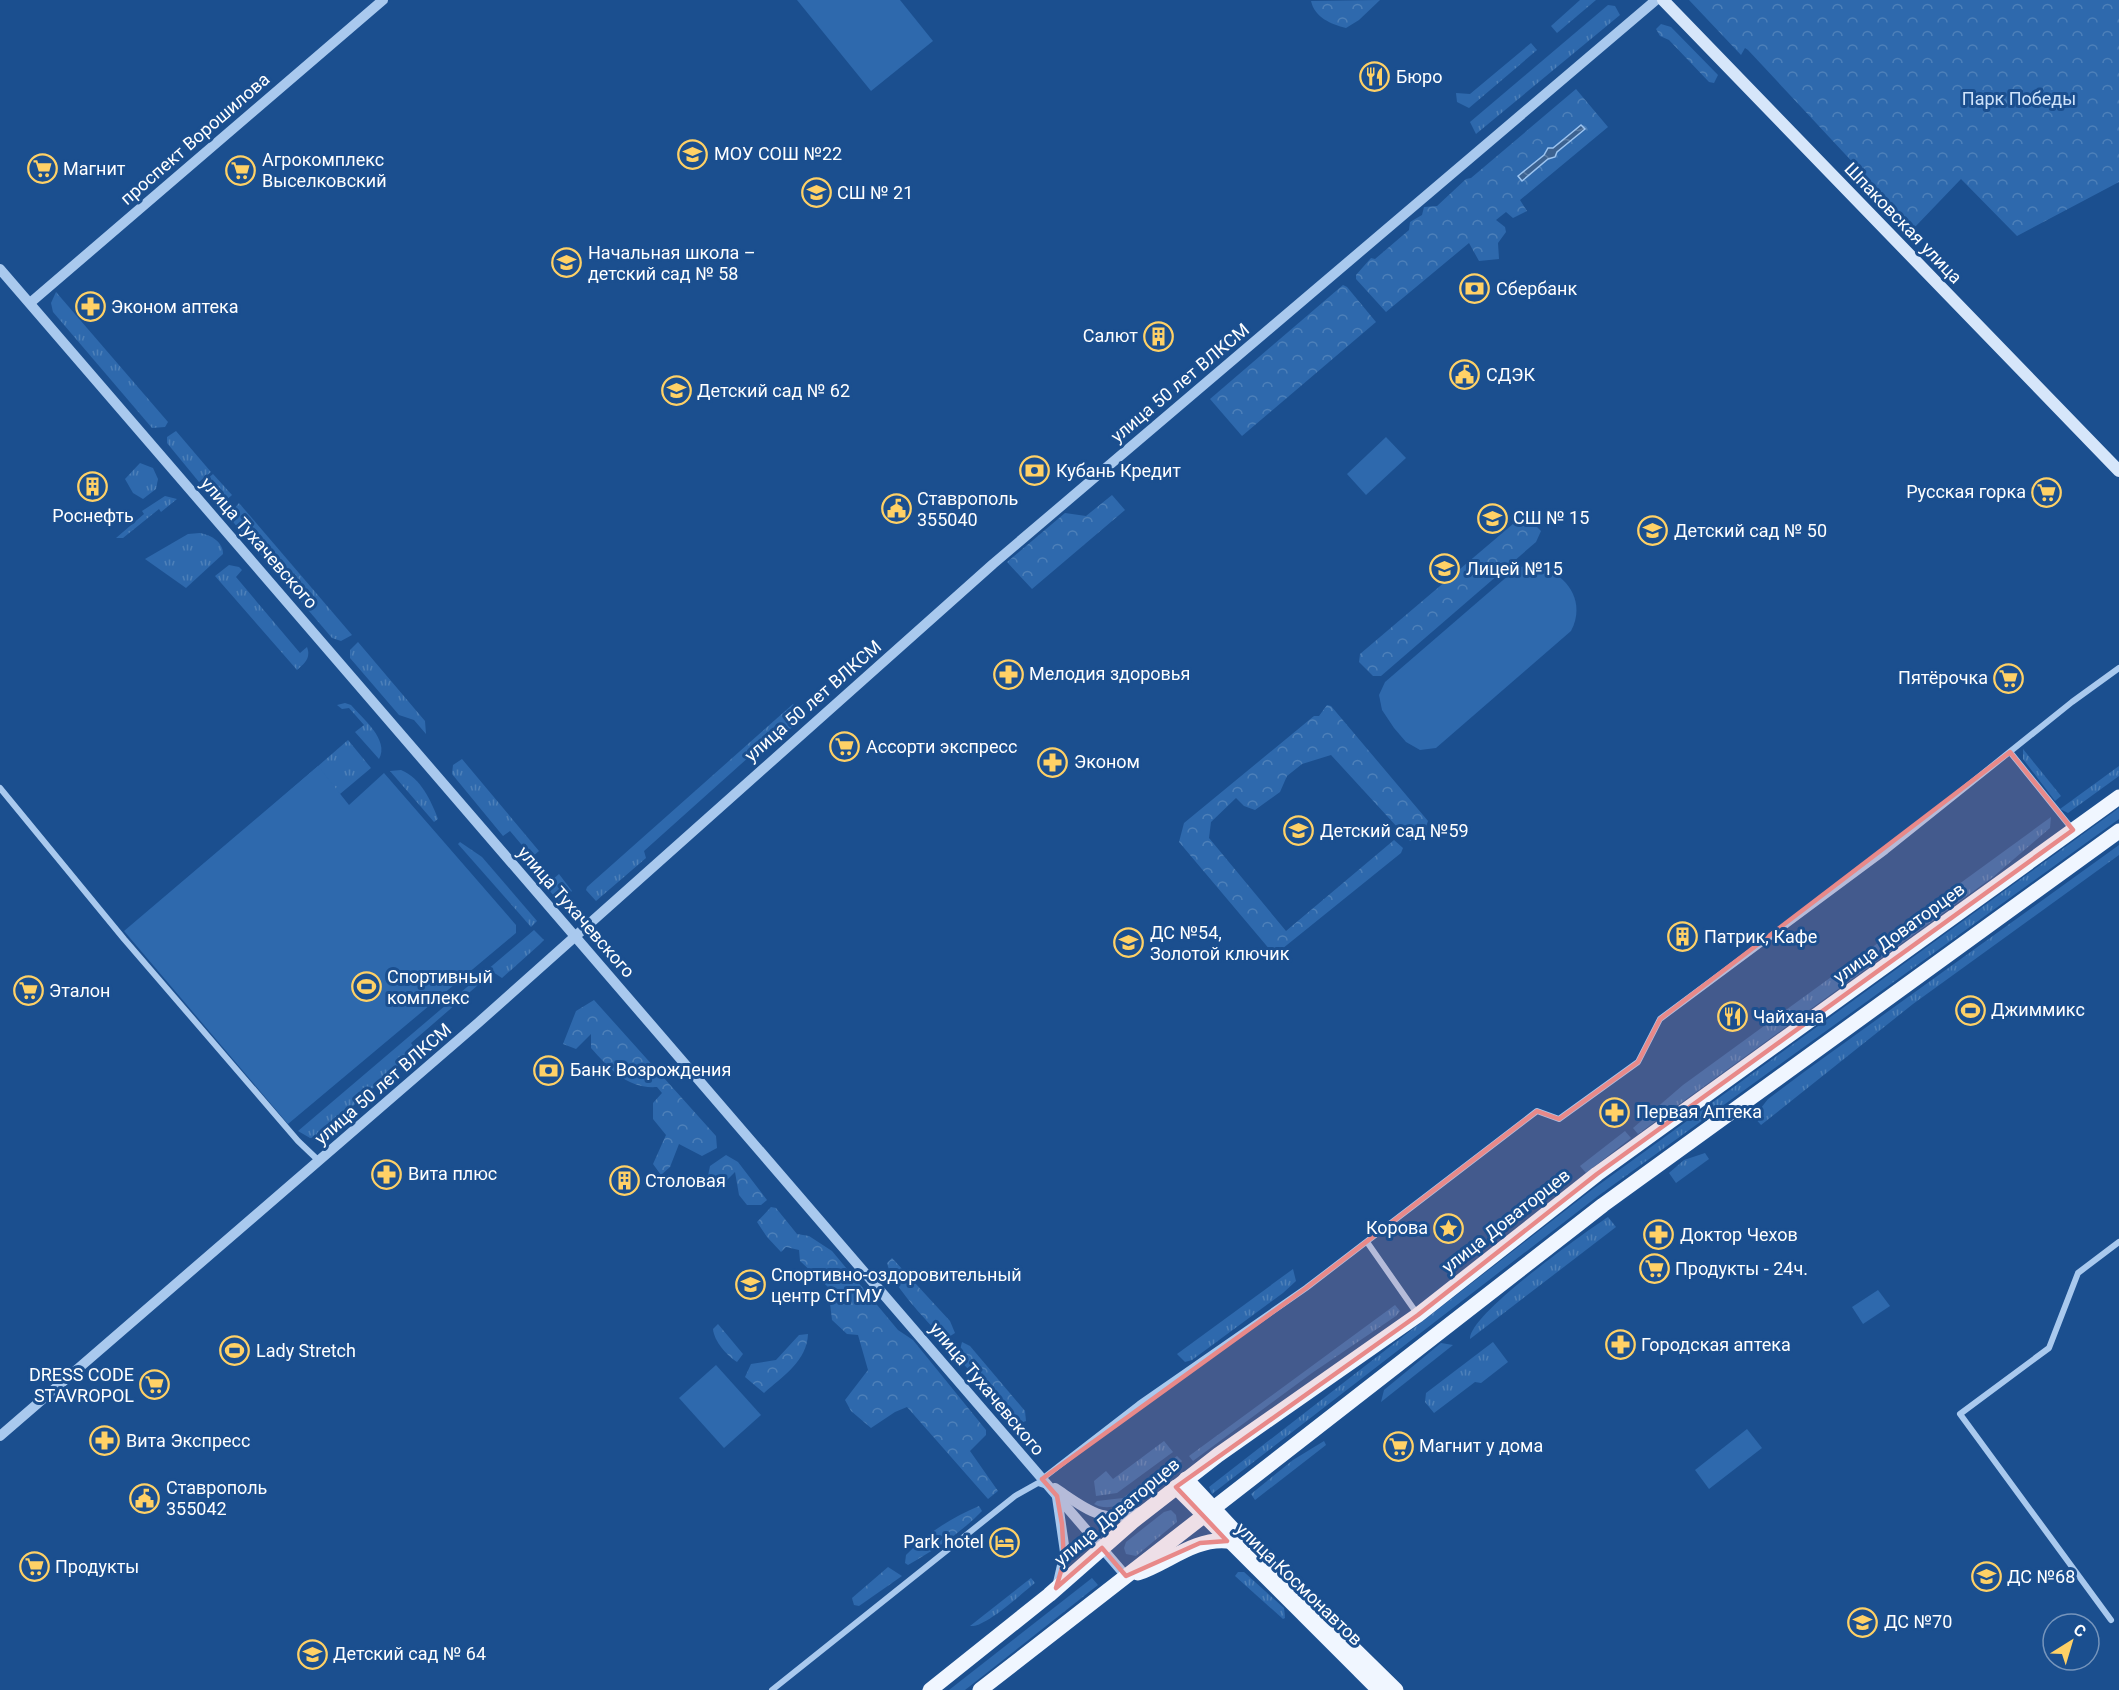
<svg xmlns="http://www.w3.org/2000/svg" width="2119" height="1690" font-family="Roboto,sans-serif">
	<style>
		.grass { fill: url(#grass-tufts) }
		.forest { fill: url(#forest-crowns) }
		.pitch { fill: #2e69ad }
		.water { fill: url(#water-waves); stroke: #9cc4f0; stroke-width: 1.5 }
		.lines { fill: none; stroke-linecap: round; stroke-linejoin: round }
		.minor { stroke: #a9c9ee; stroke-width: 6 }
		.tertiary { stroke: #a9c9ee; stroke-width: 10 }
		.secondary { stroke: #d6e6fa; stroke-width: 12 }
		.primary { stroke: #f0f6ff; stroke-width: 15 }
		.marked { fill: #e88989; fill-opacity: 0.2; stroke: #e88989; stroke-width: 4.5; stroke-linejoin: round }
		.labels { text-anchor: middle; stroke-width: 6; stroke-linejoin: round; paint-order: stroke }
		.poi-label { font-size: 18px; fill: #fff; stroke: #1b4f8f; text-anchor: start }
		.park-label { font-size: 18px; fill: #cfe3fa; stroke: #1b4f8f }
		.street-label { font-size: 18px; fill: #fff; stroke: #1b4f8f }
	</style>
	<defs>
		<pattern id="grass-tufts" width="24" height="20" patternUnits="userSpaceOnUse" patternTransform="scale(1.5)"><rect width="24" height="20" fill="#2e69ad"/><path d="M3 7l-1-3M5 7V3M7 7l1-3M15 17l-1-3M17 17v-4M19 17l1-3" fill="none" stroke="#4d80b9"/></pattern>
		<pattern id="forest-crowns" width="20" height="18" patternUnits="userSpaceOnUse" patternTransform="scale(1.5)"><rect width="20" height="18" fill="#2e69ad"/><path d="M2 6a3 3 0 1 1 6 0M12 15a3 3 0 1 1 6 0" fill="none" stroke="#4d80b9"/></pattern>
		<pattern id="water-waves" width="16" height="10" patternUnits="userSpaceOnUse" patternTransform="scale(1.5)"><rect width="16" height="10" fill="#3c6290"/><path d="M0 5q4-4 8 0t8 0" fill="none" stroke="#597aa1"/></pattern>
	</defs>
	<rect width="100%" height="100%" fill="#1b4f8f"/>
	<g class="grass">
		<polygon points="1580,0 1596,0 1557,33 1551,26"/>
		<polygon points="1608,5 1615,6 1620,15 1476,134 1470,122"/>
		<polygon points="1531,43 1537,50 1469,108 1457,102 1456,93 1470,94"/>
		<polygon points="56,292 168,422 165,427 152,428 53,312 51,303"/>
		<polygon points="176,431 211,472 199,482 167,443 167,437"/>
		<polygon points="140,463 153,468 158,479 156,489 143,499 133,493 125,479"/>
		<polygon points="213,474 232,495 224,502 216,502 201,484"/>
		<polygon points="165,496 177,499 161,512 159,509 123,538 116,538 144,514 142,511"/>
		<polygon points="239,503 352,635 341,641 332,638 228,516"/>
		<path d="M200 533C211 535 223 542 223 554L186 588 145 559 188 534Z"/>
		<path d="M229 565 239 567 242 570 236 577 300 653 307 647C311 658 305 663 297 670L215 576Z"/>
		<polygon points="358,642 425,721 426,734 414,720 399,715 350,658 350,650"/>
		<path d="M345 703 351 705C362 718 390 740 379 759L355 732 364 725 349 708 342 709 337 705Z"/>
		<polygon points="793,704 801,713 800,720 785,734 779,730 644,851 646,858 596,901 586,890 587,887"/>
		<polygon points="348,740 371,768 340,794 210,860"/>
		<polygon points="2023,749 2061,796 2055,801 2023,759"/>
		<polygon points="462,759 539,851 532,857 510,831 503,836 452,774 453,765"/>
		<polygon points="2119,766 2119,776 2068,813 2060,809"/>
		<path d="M401 770C421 778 431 801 438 819L434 822 390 771Z"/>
		<polygon points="2119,808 2119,819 1598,1196 1212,1494 1209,1487 1593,1189"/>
		<polygon points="2051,817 2050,828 1993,877 1638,1134 1633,1128 1683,1085"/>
		<polygon points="460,842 482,857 537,921 531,927 458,844"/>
		<polygon points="2119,845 2119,855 1913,1004 1761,1125 1754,1117 1768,1099 1804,1072"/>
		<polygon points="540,865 552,880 559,874 572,891 559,902 538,877"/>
		<polygon points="534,930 544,940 539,945 502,978 493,972 411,1043 416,1050 318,1137 310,1138 298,1131"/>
		<polygon points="1625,1131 1631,1138 1586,1173 1580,1166"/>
		<polygon points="1705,1153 1709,1159 1676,1183 1669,1173 1684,1160"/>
		<path d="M1608 1217 1616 1227 1470 1339C1468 1315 1585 1232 1608 1217Z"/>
		<polygon points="1293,1269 1296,1281 1283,1293 1192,1360 1185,1362 1177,1354"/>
		<polygon points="1395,1305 1400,1311 1396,1316 1312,1373 1193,1461 1189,1456"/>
		<polygon points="1493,1342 1508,1362 1481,1383 1475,1382 1434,1413 1425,1402 1426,1393"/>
		<polygon points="1441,1343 1453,1345 1381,1402 1384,1390"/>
		<polygon points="1164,1441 1173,1452 1117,1493 1096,1496 1094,1481 1106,1471 1113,1479"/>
		<polygon points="1324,1441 1326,1445 1255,1500 1251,1494 1293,1460"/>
		<path d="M1177 1456 1182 1461C1161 1477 1122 1519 1094 1504L1097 1501 1123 1498Z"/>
		<polygon points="1171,1510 1176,1515 1177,1522 1136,1556 1126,1554 1124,1548 1126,1542 1164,1512"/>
		<polygon points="1238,1572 1244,1572 1284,1608 1285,1618 1283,1619 1235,1576"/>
		<path d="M1031 1578 1035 1583C1022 1593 985 1628 970 1626Z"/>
		<polygon points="1092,1578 1098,1585 965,1690 949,1690"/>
	</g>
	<g class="forest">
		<path d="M1380 0 1359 20 1346 28C1331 24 1315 18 1311 1Z"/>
		<polygon points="1689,0 2119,0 2119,182 2017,236 1961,179 1914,228 1748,50 1745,48 1741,55"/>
		<polygon points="1661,24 1671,27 1718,75 1714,83 1709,82 1669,40 1660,36 1656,29"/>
		<polygon points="1576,89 1608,127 1520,200 1527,211 1513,218 1506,212 1496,220 1505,227 1506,232 1498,243 1499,259 1479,261 1469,243 1386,312 1356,279 1356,275 1371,258 1375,259 1409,230 1410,222 1422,215 1424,207 1437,206 1466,179 1471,178"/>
		<polygon points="1343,285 1347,287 1376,322 1242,436 1210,399"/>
		<polygon points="1112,495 1125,510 1032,589 1007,562 1065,513 1086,516"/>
		<polygon points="1520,518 1529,519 1541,531 1536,542 1381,676 1373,676 1359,662 1360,654"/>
		<polygon points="1327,705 1331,706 1428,821 1424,832 1410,841 1331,755 1302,764 1287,776 1280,792 1255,810 1244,806 1236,798 1211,822 1209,838 1286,931 1394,840 1403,848 1401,853 1277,953 1271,951 1179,842 1184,823 1314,716 1319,716"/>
		<path d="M594 1000 716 1136 717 1148 702 1156 679 1144 670 1167 661 1175 653 1164 666 1135 653 1119V1103L662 1093 657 1087C627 1089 610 1069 591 1048V1034L576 1049 563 1044 576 1011Z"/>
		<polygon points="726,1155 738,1162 767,1200 761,1205 747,1205 739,1195 735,1172 724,1183 712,1185 708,1176 710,1166"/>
		<polygon points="771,1207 776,1208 797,1234 809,1236 832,1251 898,1330 913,1340 986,1430 986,1435 970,1451 998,1491 988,1499 907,1407 895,1412 871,1428 851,1411 845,1400 868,1370 858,1335 847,1334 832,1320 828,1287 800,1261 799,1250 786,1247 781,1252 767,1237 757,1222"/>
		<path d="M892 1258 950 1321 955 1333 944 1340C927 1320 893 1288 887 1263Z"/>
		<path d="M718 1324 743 1354 737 1362C727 1356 714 1341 713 1329Z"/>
		<path d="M808 1334C807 1361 783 1376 764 1393L745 1377 751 1364 776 1360 799 1335Z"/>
		<polygon points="962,1342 970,1346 1025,1411 1026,1421 1018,1424 958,1358"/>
		<path d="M979 1506 982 1511C961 1533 934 1550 908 1565L905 1563 906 1555C927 1533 951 1518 979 1506Z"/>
		<polygon points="888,1567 902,1576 859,1606 854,1605 852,1598"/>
	</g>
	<g class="pitch">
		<polygon points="797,0 900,0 933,41 871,91"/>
		<polygon points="1386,437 1406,458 1366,495 1347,474"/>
		<path d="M1529 565C1563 568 1588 599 1571 631L1436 748 1420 750 1406 742 1394 728 1382 710 1379 695 1385 682 1517 568Z"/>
		<polygon points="318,766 349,805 384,773 516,925 516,933 288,1124 124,931"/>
		<polygon points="1878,1290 1890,1306 1863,1324 1852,1307"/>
		<polygon points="716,1365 761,1415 724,1448 679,1398"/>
		<polygon points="1747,1429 1762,1448 1709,1489 1695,1470"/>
	</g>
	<polygon class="water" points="1581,125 1585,129 1557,152 1555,157 1548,159 1522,181 1518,176 1544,155 1548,148 1553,148"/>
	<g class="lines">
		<g class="minor">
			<polyline points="2010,752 2073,830"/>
			<polyline points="0,788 124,939 298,1141 319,1161"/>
			<polyline points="1367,1242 1418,1315"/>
			<polyline points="1042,1479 1139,1404 1306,1288 1537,1111 1559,1119 1638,1062 1660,1019 1886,851 2072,702 2119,668"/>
			<polyline points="2111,1620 1960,1414 2049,1348 2078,1273 2119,1242"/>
			<polyline points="772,1690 1015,1496 1038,1483 1044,1485"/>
		</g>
		<g class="tertiary">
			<polyline points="0,269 1126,1576"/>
			<polyline points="30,303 383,0"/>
			<polyline points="0,1436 478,1023 993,564 1656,0"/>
			<path d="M1055 1488C1085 1508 1105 1527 1142 1511"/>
			<polyline points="1057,1587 1065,1552 1057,1497"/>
		</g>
		<polyline class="secondary" points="1663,0 2119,471"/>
		<g class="primary">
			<polyline points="1186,1479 1243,1540 1396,1690"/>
			<polyline points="1176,1487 1379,1690"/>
			<path d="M1138 1573C1168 1563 1194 1538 1227 1541"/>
			<polyline points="930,1690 1049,1595 1132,1522 1218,1455 1418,1315 1597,1174 2119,797"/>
			<polyline points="980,1690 1603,1205 2119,831"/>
		</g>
	</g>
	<path class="marked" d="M2010 752 2073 830 1597 1174 1418 1315 1176 1487 1227 1541 1200 1543 1126 1576 1102 1548 1056 1588 1064 1561 1062 1524 1057 1496 1042 1479 1306 1288 1537 1111 1559 1119 1638 1062 1660 1019Z"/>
	<defs>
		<symbol id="restaurant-ring" viewBox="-11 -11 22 22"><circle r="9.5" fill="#1b4f8f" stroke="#ffd166" stroke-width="1.5"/><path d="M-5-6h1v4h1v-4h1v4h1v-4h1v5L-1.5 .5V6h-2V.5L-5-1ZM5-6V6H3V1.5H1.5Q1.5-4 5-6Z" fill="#ffd166"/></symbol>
		<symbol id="school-ring" viewBox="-11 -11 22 22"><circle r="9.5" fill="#1b4f8f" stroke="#ffd166" stroke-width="1.5"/><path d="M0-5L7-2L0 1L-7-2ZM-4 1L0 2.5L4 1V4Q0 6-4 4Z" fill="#ffd166"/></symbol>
		<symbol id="supermarket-ring" viewBox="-11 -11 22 22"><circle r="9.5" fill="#1b4f8f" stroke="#ffd166" stroke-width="1.5"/><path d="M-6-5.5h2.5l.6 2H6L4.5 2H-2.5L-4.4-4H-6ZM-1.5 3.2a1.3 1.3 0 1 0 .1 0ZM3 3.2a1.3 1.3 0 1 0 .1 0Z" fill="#ffd166"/></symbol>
		<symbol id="bank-ring" viewBox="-11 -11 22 22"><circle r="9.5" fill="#1b4f8f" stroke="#ffd166" stroke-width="1.5"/><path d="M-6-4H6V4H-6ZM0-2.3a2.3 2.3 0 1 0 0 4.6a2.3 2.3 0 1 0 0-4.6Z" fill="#ffd166"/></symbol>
		<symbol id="pharmacy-ring" viewBox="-11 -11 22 22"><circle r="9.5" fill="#1b4f8f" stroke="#ffd166" stroke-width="1.5"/><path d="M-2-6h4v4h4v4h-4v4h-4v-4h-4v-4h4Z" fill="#ffd166"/></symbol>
		<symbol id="building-ring" viewBox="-11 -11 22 22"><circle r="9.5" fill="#1b4f8f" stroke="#ffd166" stroke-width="1.5"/><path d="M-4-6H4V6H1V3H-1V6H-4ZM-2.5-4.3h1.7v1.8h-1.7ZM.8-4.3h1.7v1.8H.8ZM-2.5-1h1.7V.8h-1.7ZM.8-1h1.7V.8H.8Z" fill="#ffd166"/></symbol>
		<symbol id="civic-ring" viewBox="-11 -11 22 22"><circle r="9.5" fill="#1b4f8f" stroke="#ffd166" stroke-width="1.5"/><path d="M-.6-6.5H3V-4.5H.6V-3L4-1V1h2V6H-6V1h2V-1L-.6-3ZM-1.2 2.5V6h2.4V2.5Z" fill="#ffd166"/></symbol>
		<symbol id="stadium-ring" viewBox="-11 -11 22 22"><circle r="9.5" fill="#1b4f8f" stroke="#ffd166" stroke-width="1.5"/><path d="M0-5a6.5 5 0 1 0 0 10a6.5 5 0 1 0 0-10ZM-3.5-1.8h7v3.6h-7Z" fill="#ffd166"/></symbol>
		<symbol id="sight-ring" viewBox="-11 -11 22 22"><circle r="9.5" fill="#1b4f8f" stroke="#ffd166" stroke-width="1.5"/><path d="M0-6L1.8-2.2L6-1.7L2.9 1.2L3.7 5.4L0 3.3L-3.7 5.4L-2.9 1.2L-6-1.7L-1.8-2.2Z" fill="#ffd166"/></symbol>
		<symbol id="university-ring" viewBox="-11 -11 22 22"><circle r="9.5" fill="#1b4f8f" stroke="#ffd166" stroke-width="1.5"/><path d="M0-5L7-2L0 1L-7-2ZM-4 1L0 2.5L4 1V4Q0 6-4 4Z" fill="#ffd166"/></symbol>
		<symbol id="hotel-ring" viewBox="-11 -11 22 22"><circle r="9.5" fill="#1b4f8f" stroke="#ffd166" stroke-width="1.5"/><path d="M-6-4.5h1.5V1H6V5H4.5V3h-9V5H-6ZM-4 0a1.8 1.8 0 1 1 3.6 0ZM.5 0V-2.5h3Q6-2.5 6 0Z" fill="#ffd166"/></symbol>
	</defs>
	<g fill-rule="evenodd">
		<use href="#restaurant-ring" x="1358" y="60" width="33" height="33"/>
		<use href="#school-ring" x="676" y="138" width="33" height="33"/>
		<use href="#supermarket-ring" x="26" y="152" width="33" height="33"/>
		<use href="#supermarket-ring" x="224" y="154" width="33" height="33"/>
		<use href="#school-ring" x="800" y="176" width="33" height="33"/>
		<use href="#school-ring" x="550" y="246" width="33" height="33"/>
		<use href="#bank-ring" x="1458" y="272" width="33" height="33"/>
		<use href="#pharmacy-ring" x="74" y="290" width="33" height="33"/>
		<use href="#building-ring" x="1142" y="320" width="33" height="33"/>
		<use href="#civic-ring" x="1448" y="358" width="33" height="33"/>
		<use href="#school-ring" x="660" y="374" width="33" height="33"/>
		<use href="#bank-ring" x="1018" y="454" width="33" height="33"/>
		<use href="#building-ring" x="76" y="470" width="33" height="33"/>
		<use href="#supermarket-ring" x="2030" y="476" width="33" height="33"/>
		<use href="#civic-ring" x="880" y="492" width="33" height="33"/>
		<use href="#school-ring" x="1476" y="502" width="33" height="33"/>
		<use href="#school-ring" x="1636" y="514" width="33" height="33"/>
		<use href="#school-ring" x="1428" y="552" width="33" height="33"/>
		<use href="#pharmacy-ring" x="992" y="658" width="33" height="33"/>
		<use href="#supermarket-ring" x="1992" y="662" width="33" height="33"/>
		<use href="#supermarket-ring" x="828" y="730" width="33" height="33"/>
		<use href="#pharmacy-ring" x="1036" y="746" width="33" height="33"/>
		<use href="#school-ring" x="1282" y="814" width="33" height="33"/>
		<use href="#building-ring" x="1666" y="920" width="33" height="33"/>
		<use href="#school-ring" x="1112" y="926" width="33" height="33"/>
		<use href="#stadium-ring" x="350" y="970" width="33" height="33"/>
		<use href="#supermarket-ring" x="12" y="974" width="33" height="33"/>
		<use href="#stadium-ring" x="1954" y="994" width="33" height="33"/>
		<use href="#restaurant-ring" x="1716" y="1000" width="33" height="33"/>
		<use href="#bank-ring" x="532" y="1054" width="33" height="33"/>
		<use href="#pharmacy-ring" x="1598" y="1096" width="33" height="33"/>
		<use href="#pharmacy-ring" x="370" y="1158" width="33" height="33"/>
		<use href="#building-ring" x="608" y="1164" width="33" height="33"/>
		<use href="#sight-ring" x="1432" y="1212" width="33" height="33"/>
		<use href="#pharmacy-ring" x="1642" y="1218" width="33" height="33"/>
		<use href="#supermarket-ring" x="1638" y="1252" width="33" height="33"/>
		<use href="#university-ring" x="734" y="1268" width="33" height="33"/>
		<use href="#pharmacy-ring" x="1604" y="1328" width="33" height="33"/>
		<use href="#stadium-ring" x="218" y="1334" width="33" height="33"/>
		<use href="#supermarket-ring" x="138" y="1368" width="33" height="33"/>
		<use href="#pharmacy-ring" x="88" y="1424" width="33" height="33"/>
		<use href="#supermarket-ring" x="1382" y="1430" width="33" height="33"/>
		<use href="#civic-ring" x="128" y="1482" width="33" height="33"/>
		<use href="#hotel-ring" x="988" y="1526" width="33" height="33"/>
		<use href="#supermarket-ring" x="18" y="1550" width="33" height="33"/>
		<use href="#school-ring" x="1970" y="1560" width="33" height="33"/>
		<use href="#school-ring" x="1846" y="1606" width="33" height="33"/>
		<use href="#school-ring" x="296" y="1638" width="33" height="33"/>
	</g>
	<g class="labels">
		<g class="poi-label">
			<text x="1396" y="83">Бюро</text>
			<text x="714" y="160">МОУ СОШ №22</text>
			<text x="262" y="166">Агрокомплекс<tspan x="262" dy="21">Выселковский</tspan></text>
			<text x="63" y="175">Магнит</text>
			<text x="837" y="199">СШ № 21</text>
			<text x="588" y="259">Начальная школа –<tspan x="588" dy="21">детский сад № 58</tspan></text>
			<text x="1496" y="295">Сбербанк</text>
			<text x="111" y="313">Эконом аптека</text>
			<text x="1138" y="342" text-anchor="end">Салют</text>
			<text x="1486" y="381">СДЭК</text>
			<text x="697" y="397">Детский сад № 62</text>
			<text x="1056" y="477">Кубань Кредит</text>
			<text x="2026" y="498" text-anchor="end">Русская горка</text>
			<text x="917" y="505">Ставрополь<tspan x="917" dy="21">355040</tspan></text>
			<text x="93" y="522" text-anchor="middle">Роснефть</text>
			<text x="1513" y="524">СШ № 15</text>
			<text x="1674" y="537">Детский сад № 50</text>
			<text x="1466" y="575">Лицей №15</text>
			<text x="1029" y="680">Мелодия здоровья</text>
			<text x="1988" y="684" text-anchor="end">Пятёрочка</text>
			<text x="866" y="753">Ассорти экспресс</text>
			<text x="1074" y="768">Эконом</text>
			<text x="1320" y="837">Детский сад №59</text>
			<text x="1150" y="939">ДС №54,<tspan x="1150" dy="21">Золотой ключик</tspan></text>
			<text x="1704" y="943">Патрик, Кафе</text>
			<text x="387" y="983">Спортивный<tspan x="387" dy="21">комплекс</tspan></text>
			<text x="49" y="997">Эталон</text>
			<text x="1991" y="1016">Джиммикс</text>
			<text x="1753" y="1023">Чайхана</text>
			<text x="570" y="1076">Банк Возрождения</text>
			<text x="1636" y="1118">Первая Аптека</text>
			<text x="408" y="1180">Вита плюс</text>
			<text x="645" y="1187">Столовая</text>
			<text x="1428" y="1234" text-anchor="end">Корова</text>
			<text x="1680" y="1241">Доктор Чехов</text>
			<text x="1675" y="1275">Продукты - 24ч.</text>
			<text x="771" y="1281">Спортивно-оздоровительный<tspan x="771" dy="21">центр СтГМУ</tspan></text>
			<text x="1641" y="1351">Городская аптека</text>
			<text x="256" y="1357">Lady Stretch</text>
			<text x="134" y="1381" text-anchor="end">DRESS CODE<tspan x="134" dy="21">STAVROPOL</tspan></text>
			<text x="126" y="1447">Вита Экспресс</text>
			<text x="1419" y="1452">Магнит у дома</text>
			<text x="166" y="1494">Ставрополь<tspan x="166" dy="21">355042</tspan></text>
			<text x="984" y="1548" text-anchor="end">Park hotel</text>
			<text x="55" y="1573">Продукты</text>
			<text x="2007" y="1583">ДС №68</text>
			<text x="1884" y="1628">ДС №70</text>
			<text x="333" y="1660">Детский сад № 64</text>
		</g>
		<g class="park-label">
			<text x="2019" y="105">Парк Победы</text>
		</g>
		<g class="street-label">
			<text transform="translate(195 139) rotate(-41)" y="6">проспект Ворошилова</text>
			<text transform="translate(1903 223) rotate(46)" y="6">Шпаковская улица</text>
			<text transform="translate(1180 383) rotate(-40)" y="6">улица 50 лет ВЛКСМ</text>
			<text transform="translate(259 543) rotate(49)" y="6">улица Тухачевского</text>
			<text transform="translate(813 701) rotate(-41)" y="6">улица 50 лет ВЛКСМ</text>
			<text transform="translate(576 912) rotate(49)" y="6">улица Тухачевского</text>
			<text transform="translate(1899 933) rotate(-36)" y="6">улица Доваторцев</text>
			<text transform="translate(383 1084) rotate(-41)" y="6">улица 50 лет ВЛКСМ</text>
			<text transform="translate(1506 1221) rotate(-38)" y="6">улица Доваторцев</text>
			<text transform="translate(987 1389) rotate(50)" y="6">улица Тухачевского</text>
			<text transform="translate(1117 1512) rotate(-40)" y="6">улица Доваторцев</text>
			<text transform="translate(1299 1584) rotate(44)" y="6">улица Космонавтов</text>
		</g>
	</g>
	<g transform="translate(2071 1642) rotate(37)"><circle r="28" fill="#1b4f8f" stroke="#7695bc" stroke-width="1.5"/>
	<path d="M0-4.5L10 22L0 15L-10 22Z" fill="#ffd166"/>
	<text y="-9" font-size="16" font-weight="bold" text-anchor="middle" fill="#ffffff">С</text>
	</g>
</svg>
